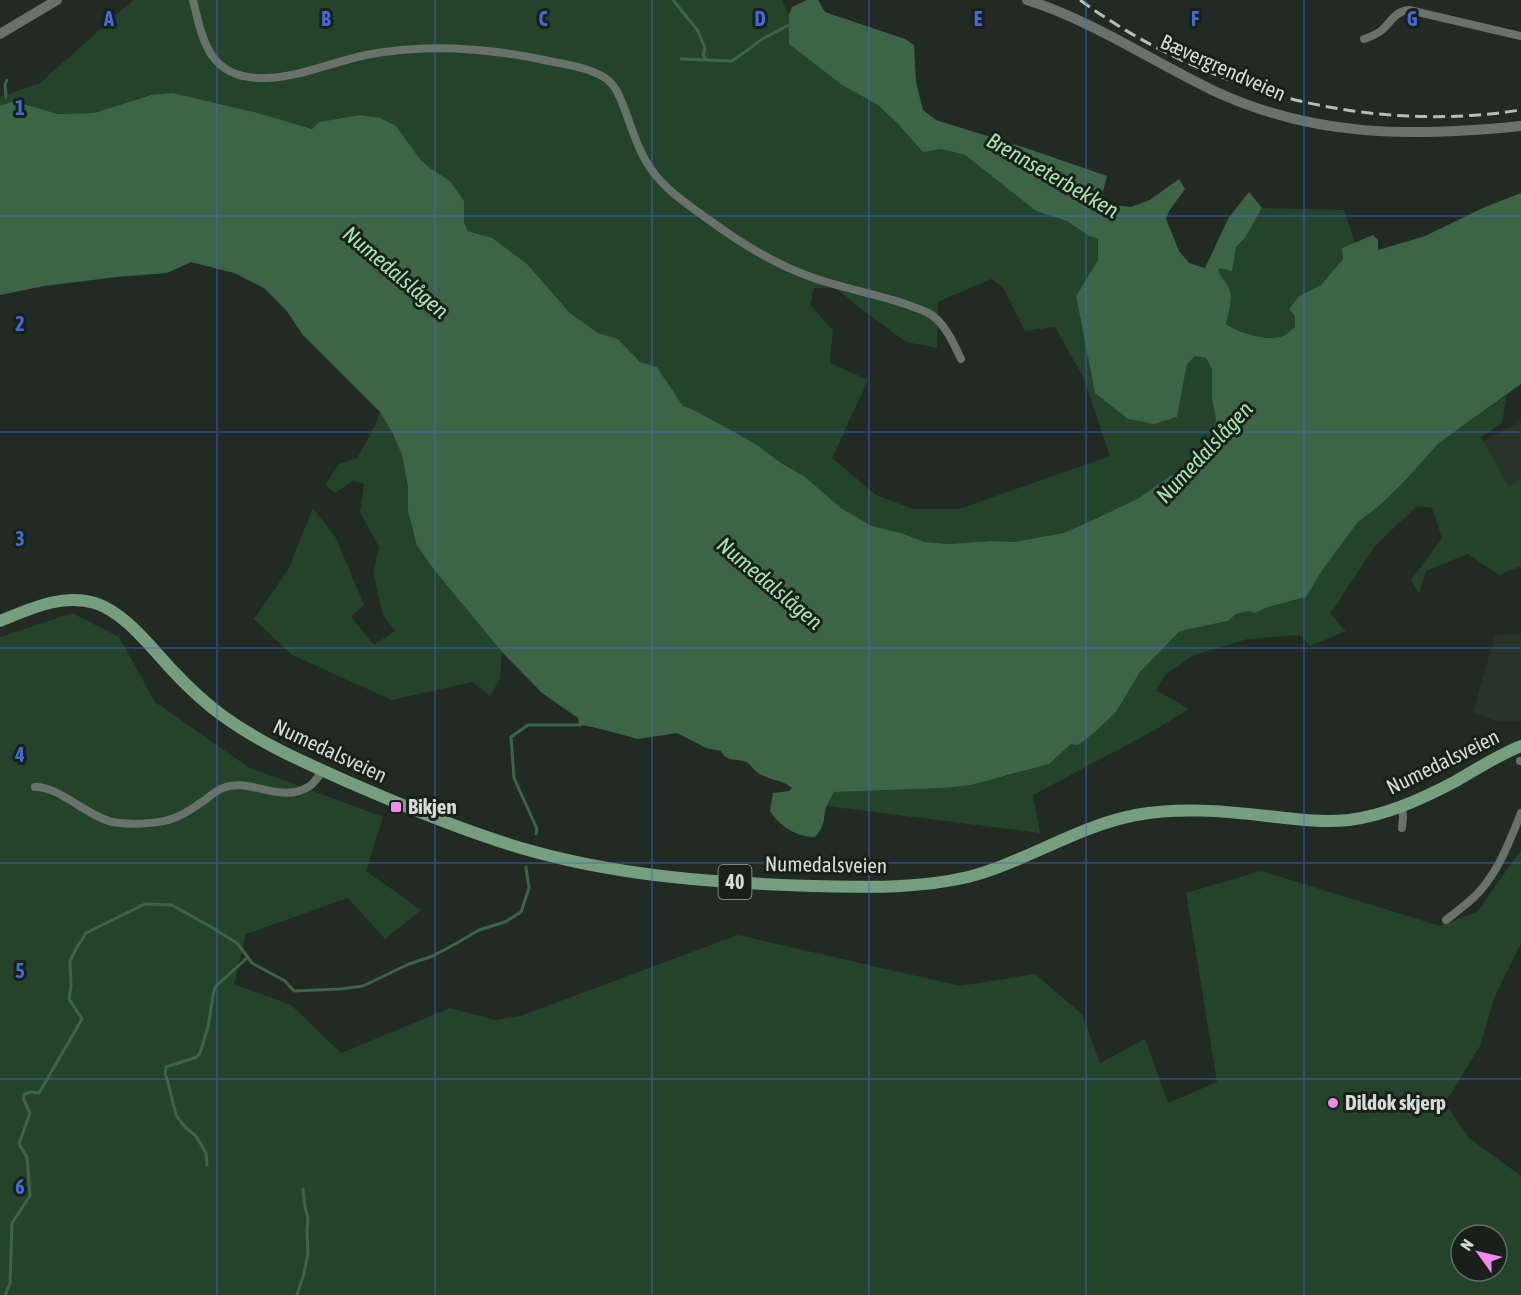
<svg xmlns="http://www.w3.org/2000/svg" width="1521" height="1295" font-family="'Asap Condensed',sans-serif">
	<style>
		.built { fill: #28342a }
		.green { fill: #23432b; fill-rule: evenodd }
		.water { fill: #3c6446 }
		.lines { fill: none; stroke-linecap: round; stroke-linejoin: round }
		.stream { stroke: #3c6446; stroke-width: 3 }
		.minor { stroke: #68726a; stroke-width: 8 }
		.secondary { stroke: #68726a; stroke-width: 10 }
		.primary { stroke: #759e7e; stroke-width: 12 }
		.rail { stroke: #b6bcb8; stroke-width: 3; stroke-dasharray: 12 6; stroke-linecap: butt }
		.grid { fill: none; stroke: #426ad8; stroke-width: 1.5; stroke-opacity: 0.55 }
		.poi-dot { fill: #f788ec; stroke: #19201a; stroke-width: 2 }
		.labels { text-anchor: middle; stroke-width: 6; stroke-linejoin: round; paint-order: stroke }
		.shield { fill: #19201a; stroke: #9da39e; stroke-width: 1.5 }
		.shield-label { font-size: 20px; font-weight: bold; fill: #d6dbd7 }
		.street-label { font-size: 21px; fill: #d6dbd7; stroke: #19201a }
		.poi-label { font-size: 21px; font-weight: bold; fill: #d6dbd7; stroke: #19201a; text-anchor: start }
		.water-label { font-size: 22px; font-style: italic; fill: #a2e3b0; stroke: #19201a }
		.grid-label { font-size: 20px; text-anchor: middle; font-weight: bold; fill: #426ad8; stroke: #19201a; stroke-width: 6; stroke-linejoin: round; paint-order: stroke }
	</style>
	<rect width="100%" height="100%" fill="#222a24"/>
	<g class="built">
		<polygon points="1521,421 1521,491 1510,508 1477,445"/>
		<polygon points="1521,634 1521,722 1499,722 1473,712 1495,635"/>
	</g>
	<g class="green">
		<path d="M133 0H782L789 15V44L842 85 878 105 898 124 941 149 965 155 1036 211 1067 221 1089 236 1098 239V260L1076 296 1095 393 1154 423 1177 417 1187 364 1195 356 1206 358 1212 369V398L1216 421 1204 457 1187 473 1171 475 1139 498 1091 521 1063 533 1015 542 990 541 949 544 925 542 901 533 872 526 841 508 804 476 735 433 692 409 683 406 657 367 640 362 618 339 598 333 570 313 527 264 477 233 468 231 464 224V201L450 181 430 168 420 159 396 126 380 118 360 115 319 122 312 129 222 104 151 95 94 113 58 114 14 101 0 106V97L40 83ZM991 279 1003 287 1025 331 1055 327 1084 379 1110 456 959 509H913L876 495 832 458 868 380 830 363 833 330 810 305 814 288H836L856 305 906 342 937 348 938 302Z"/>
		<path d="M1262 208 1344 210 1355 243 1342 248 1343 259 1321 285 1299 296 1289 309 1295 316V327C1291 330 1287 334 1283 336 1268 342 1238 333 1226 324 1228 314 1234 298 1229 288 1226 282 1221 277 1218 270L1220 268 1232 271 1236 247 1245 238Z"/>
		<polygon points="1507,395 1502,423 1481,437 1509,487 1521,479 1521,566 1499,575 1468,554 1426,571 1419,594 1411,580 1442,538 1432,508 1417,506 1375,546 1330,614 1346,631 1310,646 1300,635 1248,639 1194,655 1166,674 1156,690 1189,709 1155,730 1033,795 1040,833 826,806 834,792 943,788 1006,776 1049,764 1071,744 1095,732 1116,712 1140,672 1180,631 1228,621 1236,614 1249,611 1255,613 1268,607 1306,597 1323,569 1358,522 1379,506 1401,485 1439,443"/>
		<polygon points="380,412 392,432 402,455 408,487 408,511 417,546 435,571 502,652 500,679 490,696 472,682 392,700 292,655 254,619 288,570 313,508 336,538 364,605 351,617 374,645 395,631 383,615 373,572 379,547 360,512 364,484 353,481 335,493 325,485 339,464 357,458 374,428"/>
		<path d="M72 613 119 637 155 702 248 767 383 817 366 871 421 910 385 939 348 898 246 934 234 984 291 1005 341 1053 450 1008 495 1020 520 1016 738 935 960 986 1035 974 1082 1014 1100 1063 1145 1039 1168 1103 1217 1082 1186 893 1261 871 1440 926 1477 912 1521 850V943L1495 996 1480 1046 1445 1103 1469 1138 1521 1176V1295H0V637ZM1461 1235H1497V1271H1461Z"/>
	</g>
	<path class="water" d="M807 0H818L825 12 905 39 914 45 916 82 923 110 936 120 1029 149 1107 176 1101 198 1105 204 1131 207 1150 200 1179 179 1185 189 1169 211 1166 219 1179 251 1189 263 1205 268 1228 219 1249 192 1262 208 1245 238 1236 247 1232 271 1220 268 1218 270C1221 277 1226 282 1229 288 1234 298 1228 314 1226 324 1238 333 1268 342 1283 336 1287 334 1291 330 1295 327V316L1289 309 1299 296 1321 285 1343 259 1342 248 1373 235 1378 240V250L1425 236 1485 207 1521 193V384L1439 443 1401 485 1379 506 1358 522 1323 569 1306 597 1268 607 1255 613 1249 611 1236 614 1228 621 1180 631 1140 672 1116 712 1095 732 1078 745 1071 744 1049 764 971 785 943 788 834 792C832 796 829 801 827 805 822 819 827 824 815 837 797 837 780 827 770 811L773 793 789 791 792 788C782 779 767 780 757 772 752 768 751 765 746 762 735 758 726 762 721 751L706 748 677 733 638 739 593 727 579 725 578 718 542 693 502 652 435 571 417 546 408 511V487L402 455 392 432 380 412 303 335 286 310 264 288 234 273 191 262 167 273 117 277 44 286 0 295V106L14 101 58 114 94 113 151 95 172 93 254 112 312 129 319 122 360 115 380 118 396 126 420 159 430 168 450 181 464 201V223L468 231 492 238 527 264 570 313 598 333 618 339 640 362 657 367 683 406 692 409 754 443 780 462 804 476 841 508 872 526 901 533 925 542 949 544 990 541 1015 542 1063 533 1091 521 1139 498 1171 475 1187 473 1204 457 1216 421 1212 398V369L1206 358 1195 356 1187 364 1177 417 1154 424 1128 419 1095 393 1076 296 1098 260V239L1089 236 1067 221 1036 211 965 155 941 149 923 152 898 124 878 105 842 85 789 44V15L792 7Z"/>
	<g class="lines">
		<g class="stream">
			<polyline points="673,0 698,31 705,48 703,55 706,59"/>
			<polyline points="681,59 732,61 764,38 789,25 791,25"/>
			<polyline points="6,97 5,85 7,80"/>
			<polyline points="536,834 537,829 514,778 511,737 528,725 580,725"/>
			<polyline points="207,1165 206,1153 196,1136 185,1127 176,1115 167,1079 165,1074 166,1067 197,1057 200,1053 208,1027 213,996 215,987 248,957"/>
			<polyline points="5,1295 10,1284 12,1223 30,1196 27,1157 19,1144 30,1113 24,1100 24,1094 31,1092 39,1093 82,1019 69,999 71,987 70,961 76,949 86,933 145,904 172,905 211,927 237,943 252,963 285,981 294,991 340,989 363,986 409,964 433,956 455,944 479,930 505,922 521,912 529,888 526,867"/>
			<polyline points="297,1295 303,1277 308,1254 307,1231 308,1218 305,1207 303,1189"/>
		</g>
		<g class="minor">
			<path d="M193 0C203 43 210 79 264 78 298 78 332 62 366 55 427 43 489 48 549 61 560 63 571 65 582 68 592 71 604 75 611 83 619 91 622 103 626 113 633 132 639 152 651 169 666 191 690 206 712 222 742 244 775 264 811 277 844 289 879 294 911 306 918 309 927 311 933 316 946 326 954 344 961 359"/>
			<path d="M1364 39C1370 37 1377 34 1382 30 1391 22 1395 11 1409 10L1521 36"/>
			<polyline points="1520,761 1521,761"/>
			<path d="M35 787C59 786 88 817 113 822 128 825 153 824 168 820 177 818 193 809 200 803 208 799 214 791 223 788 251 777 280 804 308 787 314 784 318 776 323 771"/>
			<polyline points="1402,828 1403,817 1402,806"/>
			<path d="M1446 920C1455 913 1464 906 1472 899 1497 876 1509 843 1521 813"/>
		</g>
		<g class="secondary">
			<path d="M1027 0C1093 21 1150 60 1212 90 1314 138 1412 137 1521 126"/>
			<polyline points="0,34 57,0"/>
		</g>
		<path class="primary" d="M0 621C30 609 62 593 95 603 126 613 152 649 174 672 189 688 205 703 223 716 263 745 308 764 353 784 408 808 464 831 521 848 616 876 715 883 813 886 865 887 917 889 968 877 1026 862 1077 826 1136 815 1179 807 1224 811 1267 816 1294 819 1322 823 1349 820 1387 815 1422 799 1456 781 1477 769 1498 755 1521 746"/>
		<path class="rail" d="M1080 0C1206 92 1366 134 1521 110"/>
	</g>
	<path class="grid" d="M217 0V1295M435 0V1295M652 0V1295M869 0V1295M1086 0V1295M1304 0V1295M0 216H1521M0 432H1521M0 648H1521M0 863H1521M0 1079H1521"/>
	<g class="poi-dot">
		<rect x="390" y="801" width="12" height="12" rx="3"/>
		<circle cx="1333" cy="1103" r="6"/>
	</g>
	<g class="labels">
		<rect class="shield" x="718.5" y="865" width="33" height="34" rx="4.5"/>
		<g class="shield-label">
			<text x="735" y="889">40</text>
		</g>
		<g class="street-label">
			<text transform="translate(1223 68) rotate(24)" y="7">Bævergrendveien</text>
			<text transform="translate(330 751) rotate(25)" y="7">Numedalsveien</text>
			<text transform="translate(1443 762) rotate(-26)" y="7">Numedalsveien</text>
			<text transform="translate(826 865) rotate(1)" y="7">Numedalsveien</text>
		</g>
		<g class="poi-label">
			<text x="408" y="814">Bikjen</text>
			<text x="1345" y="1110">Dildok skjerp</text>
		</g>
		<g class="water-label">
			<text transform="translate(1053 175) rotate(30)" y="8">Brennseterbekken</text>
			<text transform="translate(396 272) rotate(40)" y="8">Numedalslågen</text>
			<text transform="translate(1204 452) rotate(-47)" y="8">Numedalslågen</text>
			<text transform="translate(770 583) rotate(40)" y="8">Numedalslågen</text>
		</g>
	</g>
	<g class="grid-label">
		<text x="109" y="26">A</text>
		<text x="326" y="26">B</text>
		<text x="543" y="26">C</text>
		<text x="760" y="26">D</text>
		<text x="978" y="26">E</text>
		<text x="1195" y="26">F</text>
		<text x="1412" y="26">G</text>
		<text x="20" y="115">1</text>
		<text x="20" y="331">2</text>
		<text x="20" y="546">3</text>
		<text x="20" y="762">4</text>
		<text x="20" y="978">5</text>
		<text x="20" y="1194">6</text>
	</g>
	<g transform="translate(1479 1253) rotate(304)"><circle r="28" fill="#19201a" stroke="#656b66" stroke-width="1.5"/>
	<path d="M0-4.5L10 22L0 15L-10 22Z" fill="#f788ec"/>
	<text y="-9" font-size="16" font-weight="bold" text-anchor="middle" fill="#d6dbd7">N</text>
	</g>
</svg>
